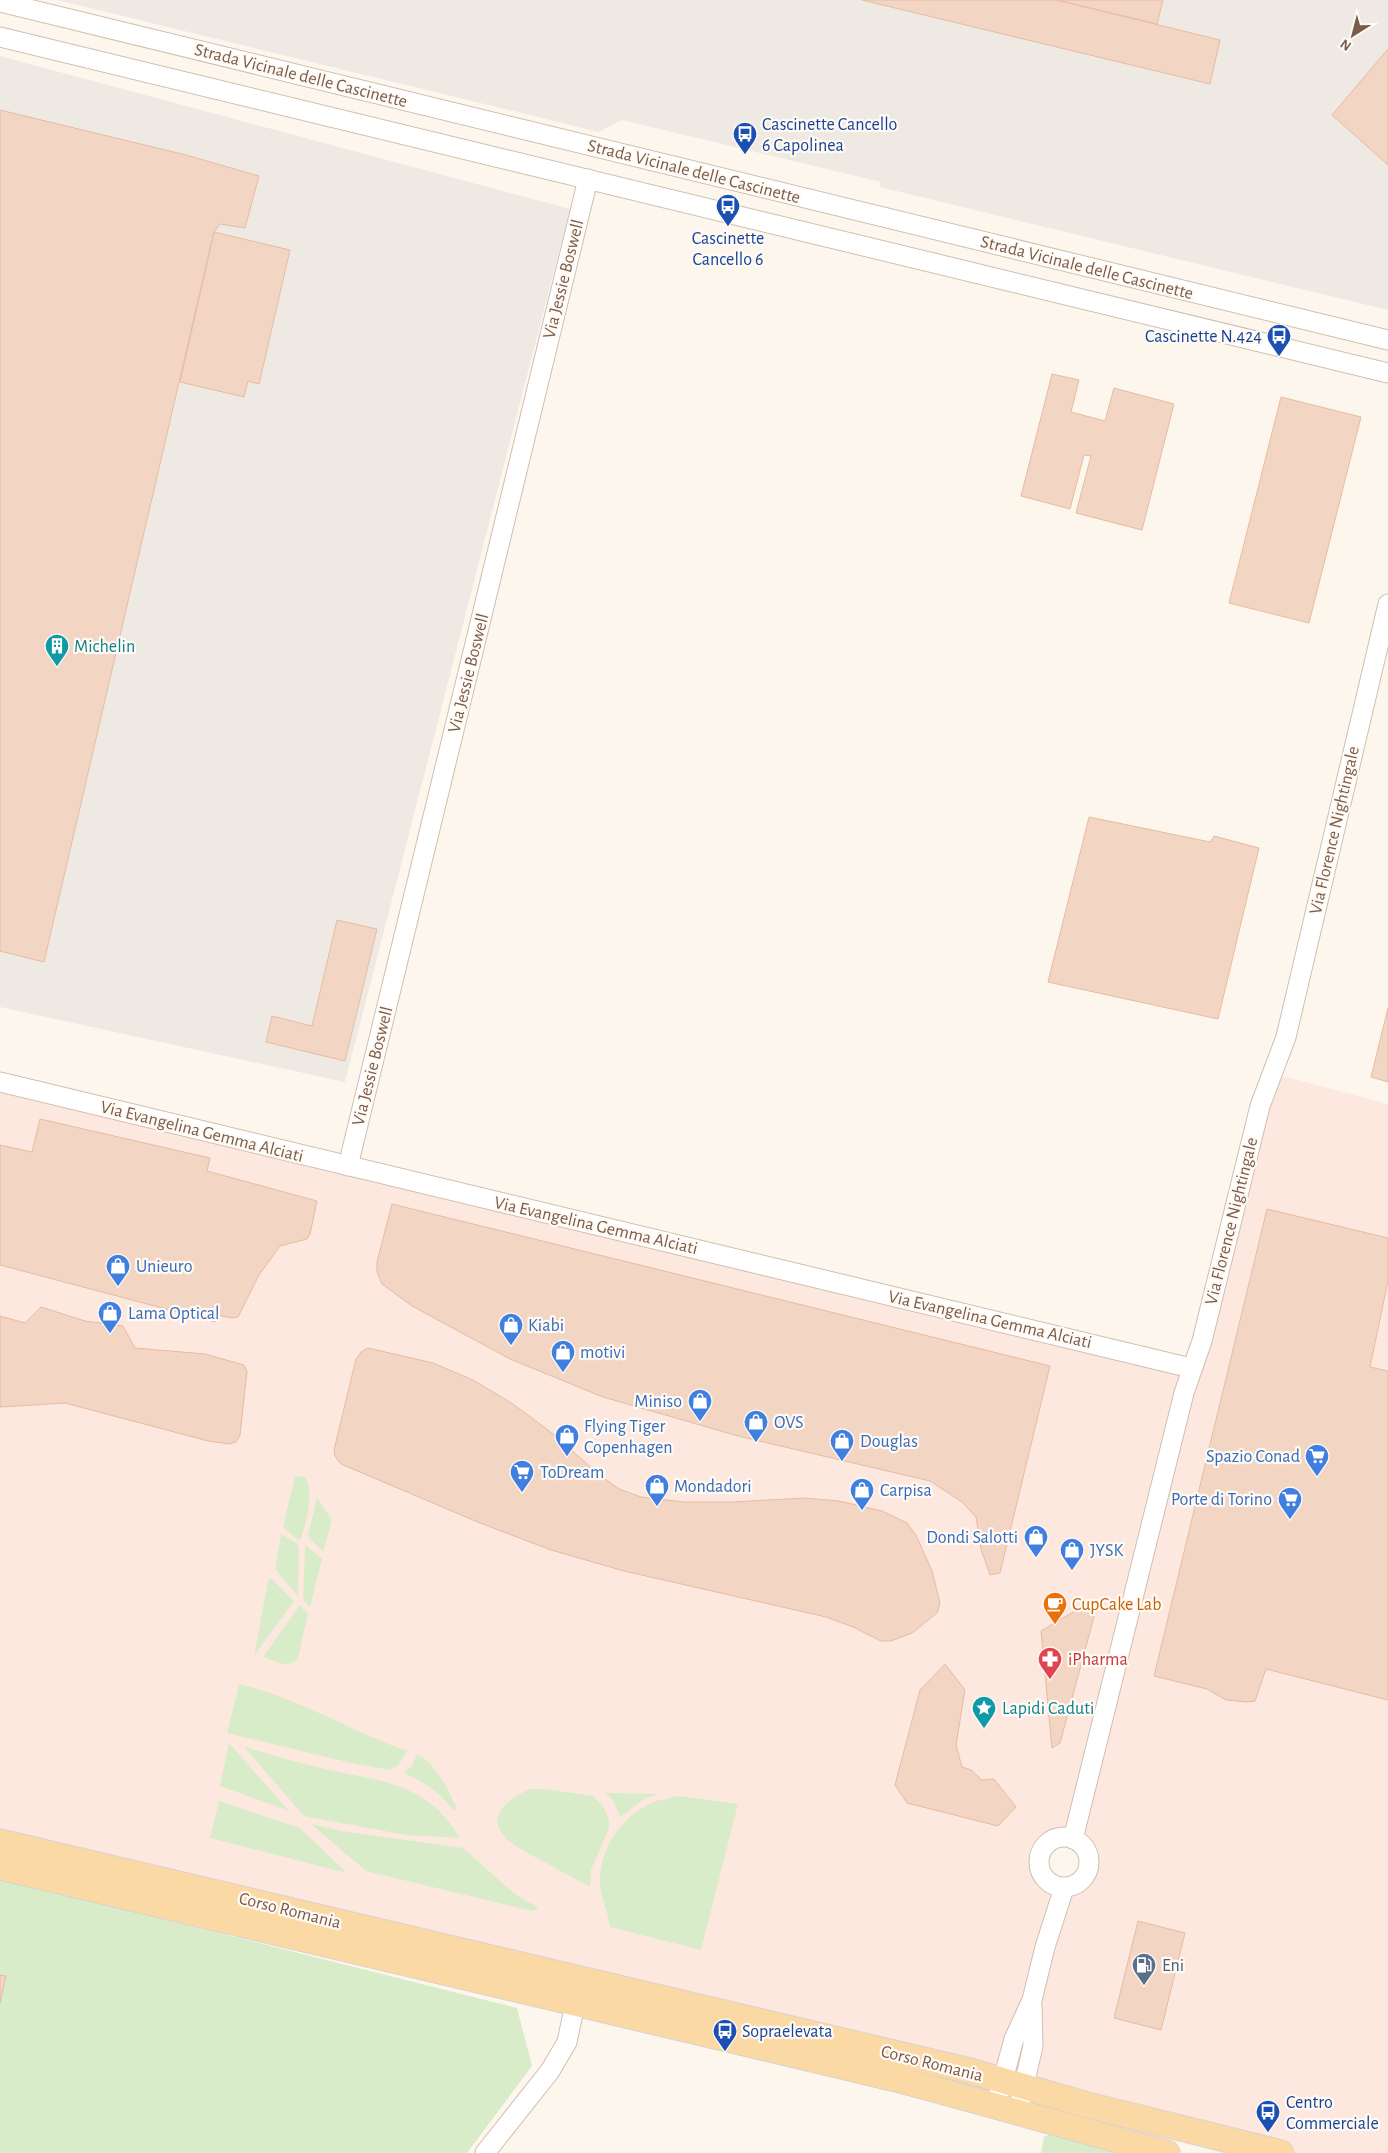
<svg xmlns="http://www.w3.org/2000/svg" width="1388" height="2153" font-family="'Alegreya Sans',sans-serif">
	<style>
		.commercial { fill: #fde8e0; fill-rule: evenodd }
		.industrial { fill: #efe9e4 }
		.green { fill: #d8ecc9 }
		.building { fill: #f3d5c3; stroke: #e6bba3 }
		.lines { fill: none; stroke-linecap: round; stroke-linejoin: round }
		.minor-casing { stroke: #d1beb0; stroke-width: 21 }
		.major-casing { stroke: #dad1cd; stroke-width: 27 }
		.minor { stroke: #fff; stroke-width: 19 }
		.major { stroke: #fbd9a5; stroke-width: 25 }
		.labels { text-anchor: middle; stroke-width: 4.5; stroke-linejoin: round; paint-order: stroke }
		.street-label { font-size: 18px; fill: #7a5c4d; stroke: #fffaf3 }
		.transit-label { font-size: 18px; fill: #164399; stroke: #fffaf3; text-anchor: start }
		.culture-label { font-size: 18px; fill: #0d838f; stroke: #fffaf3; text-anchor: start }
		.shop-label { font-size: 18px; fill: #366cbe; stroke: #fffaf3; text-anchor: start }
		.food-label { font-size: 18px; fill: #c56008; stroke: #fffaf3; text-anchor: start }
		.health-label { font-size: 18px; fill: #be3a42; stroke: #fffaf3; text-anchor: start }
		.service-label { font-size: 18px; fill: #4e5e75; stroke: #fffaf3; text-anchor: start }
	</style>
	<rect width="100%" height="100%" fill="#fdf6ec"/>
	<path class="commercial" d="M1272 1073 1388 1104V2153H1281L1024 2087 1032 2002 1003 2080 0 1842V1080L1191 1368ZM1058 1837H1066L1080 1842 1089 1856 1090 1864 1085 1877 1070 1887 1052 1885 1041 1875 1039 1867 1041 1851 1045 1845Z"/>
	<g class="industrial">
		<polygon points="57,0 1388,0 1388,310 880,187 881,182 622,120 599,132"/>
		<polygon points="0,56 570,209 345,1082 0,1007"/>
	</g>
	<g class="green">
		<path d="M295 1476 306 1477C313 1499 308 1516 301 1538L298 1540 283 1527Z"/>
		<polygon points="317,1497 332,1520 323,1552 308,1536"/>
		<polygon points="281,1534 296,1543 299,1547 298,1596 275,1569"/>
		<polygon points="305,1545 322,1559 310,1607 303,1600"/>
		<polygon points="271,1578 294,1601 254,1656 268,1581"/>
		<path d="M300 1605 308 1614 298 1658C289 1670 275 1661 263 1657Z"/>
		<path d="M239 1684C298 1698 351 1731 407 1751L398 1766 390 1770 351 1763 227 1733Z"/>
		<polygon points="229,1743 289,1811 220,1786"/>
		<path d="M244 1747C271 1754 298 1763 325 1769 382 1782 427 1782 460 1838L406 1835 304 1816Z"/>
		<path d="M417 1754C434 1762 449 1790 456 1807L454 1811C441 1794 423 1780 403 1773L412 1766Z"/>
		<path d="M529 1789H546L593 1796 604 1808 609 1820V1828L591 1870 590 1887 515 1846C482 1821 500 1804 529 1789Z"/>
		<polygon points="605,1793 659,1794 646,1798 620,1817 613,1800"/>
		<path d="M678 1796 738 1804 701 1950 610 1927C608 1911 600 1897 600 1882 599 1848 624 1813 656 1801 663 1799 671 1798 678 1796Z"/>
		<polygon points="219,1801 300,1828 347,1873 210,1838"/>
		<polygon points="311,1824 341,1831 463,1848 516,1895 536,1906 538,1909 532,1911 366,1871"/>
		<polygon points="0,1878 517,2008 532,2066 467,2153 0,2153"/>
		<polygon points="1053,2133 1115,2153 1041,2153 1044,2137"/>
	</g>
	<g class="building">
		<polygon points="862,0 1057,0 1220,40 1210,84"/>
		<polygon points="1057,0 1163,0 1157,24"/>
		<polygon points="1388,49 1388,165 1332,115"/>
		<polygon points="0,110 186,155 259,176 245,228 220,224 214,232 44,962 0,951"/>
		<polygon points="214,232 290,250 259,384 248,381 244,397 180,382"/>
		<polygon points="1052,374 1079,380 1071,412 1105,421 1114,388 1174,404 1142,530 1076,513 1091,456 1084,455 1070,509 1021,496"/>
		<polygon points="1281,397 1361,417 1309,623 1229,603"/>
		<polygon points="1089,817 1210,842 1214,836 1259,848 1218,1019 1048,982"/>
		<polygon points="337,920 377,929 345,1061 266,1042 272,1016 312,1026"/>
		<polygon points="1388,1008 1388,1082 1371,1077"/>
		<polygon points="40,1119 210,1158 207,1171 317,1201 310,1234 307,1239 280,1246 259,1275 238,1317 232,1318 216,1315 215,1322 0,1265 0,1145 32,1152"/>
		<polygon points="392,1204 1050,1366 1000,1573 990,1575 981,1549 976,1517 962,1502 930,1481 738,1436 603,1397 510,1359 412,1306 382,1284 377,1272 377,1262"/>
		<polygon points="1267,1209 1388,1238 1388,1281 1370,1367 1388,1371 1388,1700 1266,1669 1255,1701 1247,1702 1226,1700 1207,1689 1154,1676"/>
		<polygon points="41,1307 85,1321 123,1326 135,1348 205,1354 244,1365 247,1371 240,1435 236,1442 229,1444 208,1441 65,1403 0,1407 0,1316 25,1323"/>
		<polygon points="368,1348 433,1363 473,1380 513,1404 552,1433 602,1477 619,1489 641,1497 684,1502 733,1502 804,1498 839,1501 882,1511 907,1523 916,1535 932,1571 940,1603 937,1613 912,1633 891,1641 881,1641 853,1627 826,1617 624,1571 551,1550 480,1523 341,1464 335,1456 334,1450 356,1359 361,1352"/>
		<polygon points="1080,1608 1095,1613 1060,1743 1052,1748 1041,1631"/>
		<polygon points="945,1664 965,1690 956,1745 962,1767 971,1770 982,1780 994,1779 1016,1807 998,1826 907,1803 895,1785 920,1690"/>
		<polygon points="1138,1921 1185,1933 1161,2030 1114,2018"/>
		<polygon points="0,1975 6,1976 0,2003"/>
	</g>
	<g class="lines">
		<defs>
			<g id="minor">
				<polyline points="0,2 1388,340"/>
				<polyline points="0,37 1388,373"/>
				<polyline points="0,1082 1191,1368"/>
				<polyline points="348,1166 588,179"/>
				<circle cx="1064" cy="1862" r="25"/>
				<polyline points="1073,1839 1184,1393 1202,1341 1260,1106 1286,1037 1388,604"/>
				<polyline points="996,2105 1014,2039 1032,2000 1045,1947 1064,1888"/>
				<polyline points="1018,2111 1033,2046 1032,2006"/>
				<polyline points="485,2153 550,2071 567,2042 578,1990"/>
			</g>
			<g id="major">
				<polyline points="0,1842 970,2071 1084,2104 1281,2153"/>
				<path d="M0 1867 892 2078C984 2102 1075 2129 1167 2153"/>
			</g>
		</defs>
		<use href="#minor" class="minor-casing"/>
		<use href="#major" class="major-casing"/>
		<use href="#minor" class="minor"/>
		<use href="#major" class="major"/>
	</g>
	<defs>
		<symbol id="bus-pin" viewBox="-11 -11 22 30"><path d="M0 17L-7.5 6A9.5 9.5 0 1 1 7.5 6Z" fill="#1a4fb4" stroke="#fffaf3"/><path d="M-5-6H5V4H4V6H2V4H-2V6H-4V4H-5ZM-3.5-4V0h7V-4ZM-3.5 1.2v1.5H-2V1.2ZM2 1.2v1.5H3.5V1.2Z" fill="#fff"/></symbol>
		<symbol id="building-pin" viewBox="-11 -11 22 30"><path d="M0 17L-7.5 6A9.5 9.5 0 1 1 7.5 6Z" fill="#0f9aa8" stroke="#fffaf3"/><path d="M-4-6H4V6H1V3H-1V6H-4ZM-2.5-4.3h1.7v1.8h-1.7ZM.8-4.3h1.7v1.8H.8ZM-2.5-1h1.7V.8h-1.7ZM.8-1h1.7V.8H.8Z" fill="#fff"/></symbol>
		<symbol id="shop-pin" viewBox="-11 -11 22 30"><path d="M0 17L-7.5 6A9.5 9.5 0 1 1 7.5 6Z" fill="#3f7fe0" stroke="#fffaf3"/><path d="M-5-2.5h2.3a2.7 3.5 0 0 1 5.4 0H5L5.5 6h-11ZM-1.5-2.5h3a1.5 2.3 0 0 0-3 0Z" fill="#fff"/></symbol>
		<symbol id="supermarket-pin" viewBox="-11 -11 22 30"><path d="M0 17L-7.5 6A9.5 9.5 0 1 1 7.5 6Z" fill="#3f7fe0" stroke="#fffaf3"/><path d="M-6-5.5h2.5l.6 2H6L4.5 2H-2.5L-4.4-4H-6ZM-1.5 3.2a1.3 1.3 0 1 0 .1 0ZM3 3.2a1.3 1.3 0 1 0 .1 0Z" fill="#fff"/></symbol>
		<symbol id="cafe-pin" viewBox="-11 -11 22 30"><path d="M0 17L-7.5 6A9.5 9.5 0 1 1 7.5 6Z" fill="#e8710a" stroke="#fffaf3"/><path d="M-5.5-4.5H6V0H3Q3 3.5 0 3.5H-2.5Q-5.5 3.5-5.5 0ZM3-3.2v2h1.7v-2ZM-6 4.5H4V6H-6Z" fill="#fff"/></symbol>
		<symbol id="pharmacy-pin" viewBox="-11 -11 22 30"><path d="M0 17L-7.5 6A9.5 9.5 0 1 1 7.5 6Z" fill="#e0444e" stroke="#fffaf3"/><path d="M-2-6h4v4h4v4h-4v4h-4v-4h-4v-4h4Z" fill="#fff"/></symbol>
		<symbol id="sight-pin" viewBox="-11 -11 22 30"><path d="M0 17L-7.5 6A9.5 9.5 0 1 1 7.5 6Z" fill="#0f9aa8" stroke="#fffaf3"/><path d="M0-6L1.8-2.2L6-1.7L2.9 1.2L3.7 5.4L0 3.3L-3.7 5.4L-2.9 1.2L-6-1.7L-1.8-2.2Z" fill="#fff"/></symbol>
		<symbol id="fuel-pin" viewBox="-11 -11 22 30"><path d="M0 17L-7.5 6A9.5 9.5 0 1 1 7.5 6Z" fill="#5c6f8a" stroke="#fffaf3"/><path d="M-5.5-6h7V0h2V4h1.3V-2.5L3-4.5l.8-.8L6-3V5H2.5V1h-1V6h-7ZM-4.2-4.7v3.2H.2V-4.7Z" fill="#fff"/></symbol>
	</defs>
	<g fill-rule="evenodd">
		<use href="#bus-pin" x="731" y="120" width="28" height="38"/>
		<use href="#bus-pin" x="714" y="192" width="28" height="38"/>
		<use href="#bus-pin" x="1265" y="322" width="28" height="38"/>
		<use href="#building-pin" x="43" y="632" width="28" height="38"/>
		<use href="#shop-pin" x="104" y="1252" width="28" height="38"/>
		<use href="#shop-pin" x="96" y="1299" width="28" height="38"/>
		<use href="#shop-pin" x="497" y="1311" width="28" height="38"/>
		<use href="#shop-pin" x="549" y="1338" width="28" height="38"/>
		<use href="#shop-pin" x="686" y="1387" width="28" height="38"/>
		<use href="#shop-pin" x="742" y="1408" width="28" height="38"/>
		<use href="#shop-pin" x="553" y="1422" width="28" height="38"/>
		<use href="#shop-pin" x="828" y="1427" width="28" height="38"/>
		<use href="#supermarket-pin" x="1303" y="1442" width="28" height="38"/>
		<use href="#supermarket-pin" x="508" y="1458" width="28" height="38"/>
		<use href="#shop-pin" x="643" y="1472" width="28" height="38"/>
		<use href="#shop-pin" x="848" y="1476" width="28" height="38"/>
		<use href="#supermarket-pin" x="1276" y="1485" width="28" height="38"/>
		<use href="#shop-pin" x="1022" y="1523" width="28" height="38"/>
		<use href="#shop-pin" x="1058" y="1536" width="28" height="38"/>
		<use href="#cafe-pin" x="1041" y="1590" width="28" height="38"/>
		<use href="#pharmacy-pin" x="1036" y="1645" width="28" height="38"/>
		<use href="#sight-pin" x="970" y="1694" width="28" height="38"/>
		<use href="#fuel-pin" x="1130" y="1951" width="28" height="38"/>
		<use href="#bus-pin" x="711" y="2017" width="28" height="38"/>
		<use href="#bus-pin" x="1254" y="2098" width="28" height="38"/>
	</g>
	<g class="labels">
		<g class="street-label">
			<text transform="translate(301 75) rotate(14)" y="6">Strada Vicinale delle Cascinette</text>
			<text transform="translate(694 171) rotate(14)" y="6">Strada Vicinale delle Cascinette</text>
			<text transform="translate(1087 267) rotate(14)" y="6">Strada Vicinale delle Cascinette</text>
			<text transform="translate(563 279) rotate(-76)" y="6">Via Jessie Boswell</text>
			<text transform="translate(468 673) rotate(-76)" y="6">Via Jessie Boswell</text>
			<text transform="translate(1334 830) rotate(-77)" y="6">Via Florence Nightingale</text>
			<text transform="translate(372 1066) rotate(-76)" y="6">Via Jessie Boswell</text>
			<text transform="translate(202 1131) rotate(14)" y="6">Via Evangelina Gemma Alciati</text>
			<text transform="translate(1231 1221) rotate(-76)" y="6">Via Florence Nightingale</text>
			<text transform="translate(596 1225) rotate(13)" y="6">Via Evangelina Gemma Alciati</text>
			<text transform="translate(990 1319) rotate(13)" y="6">Via Evangelina Gemma Alciati</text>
			<text transform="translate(290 1910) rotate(14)" y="6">Corso Romania</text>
			<text transform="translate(932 2063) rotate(14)" y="6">Corso Romania</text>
		</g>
		<g class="transit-label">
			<text x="762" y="130">Cascinette Cancello<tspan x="762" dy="21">6 Capolinea</tspan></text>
			<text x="728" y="244" text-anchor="middle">Cascinette<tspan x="728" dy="21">Cancello 6</tspan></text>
			<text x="1262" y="342" text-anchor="end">Cascinette N.424</text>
			<text x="742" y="2037">Sopraelevata</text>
			<text x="1286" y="2108">Centro<tspan x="1286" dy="21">Commerciale</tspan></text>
		</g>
		<g class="culture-label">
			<text x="74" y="652">Michelin</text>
			<text x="1002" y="1714">Lapidi Caduti</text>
		</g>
		<g class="shop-label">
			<text x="136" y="1272">Unieuro</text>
			<text x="128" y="1319">Lama Optical</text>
			<text x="528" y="1331">Kiabi</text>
			<text x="580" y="1358">motivi</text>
			<text x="682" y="1407" text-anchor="end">Miniso</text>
			<text x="774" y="1428">OVS</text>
			<text x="584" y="1432">Flying Tiger<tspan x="584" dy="21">Copenhagen</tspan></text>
			<text x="860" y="1447">Douglas</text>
			<text x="1300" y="1462" text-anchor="end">Spazio Conad</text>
			<text x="540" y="1478">ToDream</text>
			<text x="674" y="1492">Mondadori</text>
			<text x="880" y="1496">Carpisa</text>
			<text x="1272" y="1505" text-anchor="end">Porte di Torino</text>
			<text x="1018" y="1543" text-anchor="end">Dondi Salotti</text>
			<text x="1090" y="1556">JYSK</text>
		</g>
		<g class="food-label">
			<text x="1072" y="1610">CupCake Lab</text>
		</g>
		<g class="health-label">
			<text x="1068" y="1665">iPharma</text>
		</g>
		<g class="service-label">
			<text x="1162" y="1971">Eni</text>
		</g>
	</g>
	<g transform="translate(1353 35) rotate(216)" stroke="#fffaf3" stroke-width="4" paint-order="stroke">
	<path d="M0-4L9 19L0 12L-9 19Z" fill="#7a5c4d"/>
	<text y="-8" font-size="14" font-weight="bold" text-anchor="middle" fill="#7a5c4d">N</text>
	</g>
</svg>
